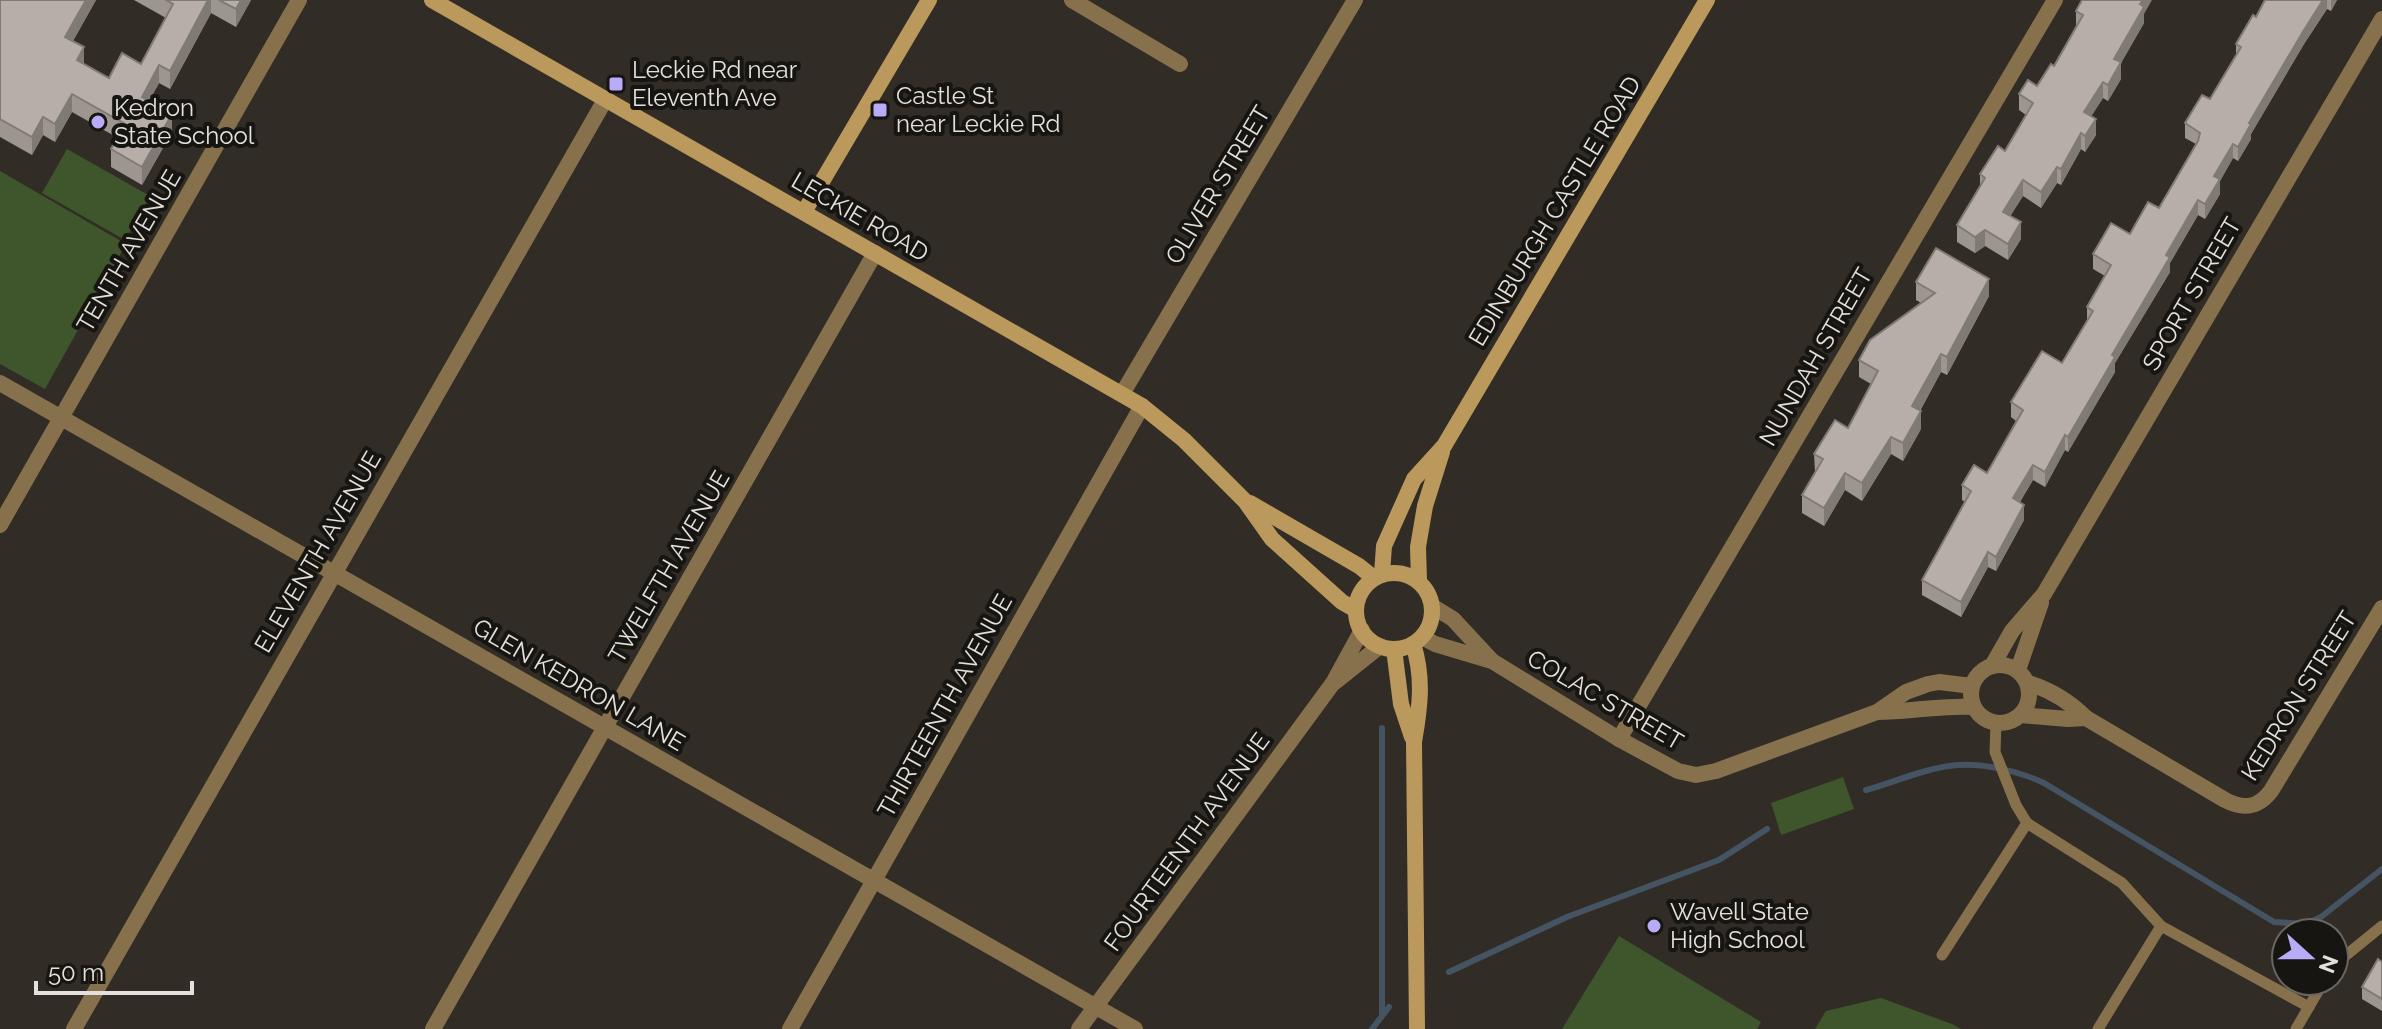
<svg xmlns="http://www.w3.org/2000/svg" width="2382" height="1029" font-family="Raleway,sans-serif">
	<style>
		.green { fill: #3f552c }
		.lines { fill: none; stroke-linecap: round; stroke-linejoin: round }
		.stream { stroke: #445463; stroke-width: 6 }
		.lane { stroke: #87714c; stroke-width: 11 }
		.street { stroke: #87714c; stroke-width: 16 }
		.secondary { stroke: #bb985b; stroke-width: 16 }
		.wall { fill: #9d9690 }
		.shaded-wall { fill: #807a75 }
		.building { fill: #b7afa7; stroke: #807a75; stroke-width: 2 }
		.poi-dot { fill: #b8abf7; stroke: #171511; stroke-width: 3 }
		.labels { text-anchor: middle; stroke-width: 8; stroke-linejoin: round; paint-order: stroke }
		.poi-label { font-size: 24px; fill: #e4e0dc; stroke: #171511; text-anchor: start }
		.street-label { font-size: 24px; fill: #e4e0dc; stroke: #171511 }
	</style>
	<rect width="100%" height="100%" fill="#312c25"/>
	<g class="green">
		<polygon points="67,149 150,196 125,240 42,193"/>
		<polygon points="0,171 126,244 45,389 0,364"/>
		<polygon points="1843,777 1854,809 1781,835 1771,803"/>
		<polygon points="1619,936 1761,1022 1757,1029 1562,1029"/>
		<polygon points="1881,998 1952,1024 1961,1029 1815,1029 1826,1011"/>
	</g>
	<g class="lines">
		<g class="stream">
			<polyline points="1382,728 1382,1014"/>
			<path d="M1866 790C1895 782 1928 767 1958 765 1985 763 2021 772 2044 783L2274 922 2306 924 2321 917 2382 869"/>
			<polyline points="1449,972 1567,917 1719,860 1767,829"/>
			<polyline points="1372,1029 1389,1007"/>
		</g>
		<g class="lane">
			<polyline points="1996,723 1995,752 2016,805 2027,823 2122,883 2161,926 2309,1007"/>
			<polyline points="1942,955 2027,823"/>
			<polyline points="2334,965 2382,926"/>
			<polyline points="2098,1029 2161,926"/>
			<polyline points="2296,1029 2324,981"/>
		</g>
		<g class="street">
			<polyline points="1072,0 1180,64"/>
			<polyline points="0,383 1135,1029"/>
			<polyline points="1122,394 1355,0"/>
			<polyline points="0,525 299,0"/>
			<polyline points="1432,606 1453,619 1492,661"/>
			<polyline points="1422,637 1435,644 1492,661 1619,739 1678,771 1696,775 1716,771 1877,712 1906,692 1928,684 1939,682 1972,686"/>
			<circle cx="2000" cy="694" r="29"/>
			<polyline points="1992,666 2012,631 2044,594 2382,19"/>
			<polyline points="2018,670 2041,603"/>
			<polyline points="1335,682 1380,646"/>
			<path d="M2028 683C2051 690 2069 701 2086 718L2225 800C2244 810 2258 808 2271 791L2382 608"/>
			<path d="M1877 712C1910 712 1940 705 1973 707"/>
			<polyline points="2021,715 2068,719 2086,718"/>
			<polyline points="1619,739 2055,0"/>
			<polyline points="74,1029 605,100"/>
			<polyline points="433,1029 875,253"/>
			<polyline points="790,1029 1142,406"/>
			<polyline points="1079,1029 1333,683 1362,630"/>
		</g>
		<g class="secondary">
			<polyline points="432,0 1142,406 1184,440 1245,501 1272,539 1342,602 1356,610"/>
			<polyline points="804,212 929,0"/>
			<polyline points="1250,503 1359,566 1374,578"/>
			<circle cx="1394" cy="611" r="38"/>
			<polyline points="1382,574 1384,546 1414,479 1444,446 1707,0"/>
			<polyline points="1419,581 1418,547 1425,506 1442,452"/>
			<path d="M1413 644C1424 677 1420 708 1414 742L1417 1029"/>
			<polyline points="1394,649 1401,704 1412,737"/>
		</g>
	</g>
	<g class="wall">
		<polygon points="0,0 96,0 73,41 84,64 109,78 141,64 166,18 134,0 251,0 236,27 211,13 170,89 159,83 149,101 172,132 142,185 111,167 111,149 118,138 72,112 55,142 43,135 32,155 0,137"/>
		<polygon points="2265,0 2337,0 2331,11 2327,9 2304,44 2251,134 2251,139 2238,161 2233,158 2220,181 2220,194 2205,219 2198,215 2170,263 2170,272 2115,363 2115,372 2068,452 2065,450 2045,487 2033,480 2020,502 2024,520 1996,571 1988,567 1961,617 1922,595 1922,580 1965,502 1962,500 1962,485 1987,473 2016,421 2011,417 2011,402 2062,363 2087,321 2087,307 2105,276 2093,269 2093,254 2130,234 2159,208 2196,144 2185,138 2185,123 2210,99 2236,56 2236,44 2256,17"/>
		<polygon points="2076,11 2144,14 2144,23 2121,63 2121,79 2108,101 2103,98 2091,116 2096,135 2085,152 2081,149 2061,185 2057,183 2041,208 2023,196 2010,216 2021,239 2008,260 1985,246 1975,253 1957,242 1957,225 1980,186 1980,174 2005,151 2026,115 2019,110 2019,94 2037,86 2054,66 2076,26"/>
		<polygon points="1916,282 1989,296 1947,375 1941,372 1920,411 1921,429 1903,461 1891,454 1862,501 1845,490 1824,526 1802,513 1802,495 1815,472 1814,454 1848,428 1871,384 1859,377 1859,360 1921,303 1916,300"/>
		<polygon points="2382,962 2382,1011 2362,999 2362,987"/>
	</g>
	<g class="shaded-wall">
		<polygon points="86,0 96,0 65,55 65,37"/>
		<polygon points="208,0 211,0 211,13 170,89 170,71"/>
		<polygon points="241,0 251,0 236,27 236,9"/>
		<polygon points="2143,0 2152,0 2144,14 2144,23 2121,63 2121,79 2108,101 2108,85 2114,59"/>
		<polygon points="2323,0 2327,0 2327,9 2304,44 2251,134 2251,139 2238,161 2238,147 2249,123 2304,30"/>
		<polygon points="2331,0 2337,0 2331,11"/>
		<polygon points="84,47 84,65 77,60"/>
		<polygon points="159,65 159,83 142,114 142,97"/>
		<polygon points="2103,82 2103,98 2084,128 2084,112"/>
		<polygon points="72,94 72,112 55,142 55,124"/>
		<polygon points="172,114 172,132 142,185 142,167"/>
		<polygon points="43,117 43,135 32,155 32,137"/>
		<polygon points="2096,119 2096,135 2085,152 2085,136"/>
		<polygon points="2081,133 2081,149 2061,185 2061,169"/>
		<polygon points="2233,144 2233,158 2220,181 2220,194 2205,219 2205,204 2214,176"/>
		<polygon points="2057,167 2057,183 2041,208 2041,192"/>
		<polygon points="2023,180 2023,196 2003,228 2003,212"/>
		<polygon points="2198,200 2198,215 2170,263 2170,272 2115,363 2115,372 2068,452 2068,437 2166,255"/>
		<polygon points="2021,222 2021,239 2008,260 2008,244"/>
		<polygon points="1985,230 1985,246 1975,253 1975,237"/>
		<polygon points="1989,279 1989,296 1947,375 1947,357"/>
		<polygon points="1941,354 1941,372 1912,424 1912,406"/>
		<polygon points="1921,411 1921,429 1903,461 1903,443"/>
		<polygon points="2065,435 2065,450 2045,487 2045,472"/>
		<polygon points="1891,437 1891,454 1862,501 1862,483"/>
		<polygon points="2033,465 2033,480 2013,513 2013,498"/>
		<polygon points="1845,473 1845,490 1824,526 1824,508"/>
		<polygon points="2024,505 2024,520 1996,571 1996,557"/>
		<polygon points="1988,552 1988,567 1961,617 1961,602"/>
	</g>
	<g class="building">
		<polygon points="0,0 86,0 65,37 84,47 77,60 109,78 122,53 141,64 173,4 166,0 208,0 170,71 159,65 142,97 172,114 142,167 111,149 125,124 72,94 55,124 43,117 32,137 0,119"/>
		<polygon points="219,0 241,0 236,9"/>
		<polygon points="2082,0 2143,0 2140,4 2144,7 2114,59 2121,62 2108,85 2103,82 2084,112 2096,119 2085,136 2081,133 2061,169 2057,167 2041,192 2023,180 2003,212 2021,222 2008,244 1985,230 1975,237 1957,225 1985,178 1980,174 1998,146 2005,151 2033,103 2019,94 2028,80 2037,86 2051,64 2054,66 2083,15 2076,11"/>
		<polygon points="2265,0 2323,0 2304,30 2249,123 2251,124 2238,147 2233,144 2214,176 2220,179 2205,204 2198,200 2166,255 2170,257 2112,355 2115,357 2068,437 2065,435 2045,472 2033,465 2013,498 2024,505 1996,557 1988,552 1961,602 1922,580 1971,491 1962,485 1974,465 1987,473 2023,410 2011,402 2042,351 2062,363 2093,311 2087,307 2111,265 2093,254 2111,223 2130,234 2148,202 2159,208 2198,141 2200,133 2185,123 2202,95 2210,99 2241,47 2236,44 2253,15 2256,17"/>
		<polygon points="1936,248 1989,279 1947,357 1941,354 1912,406 1921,411 1903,443 1891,437 1862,483 1845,473 1824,508 1802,495 1823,459 1814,454 1835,420 1848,428 1878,371 1859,360 1870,340 1935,293 1916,282"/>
		<polygon points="2378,959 2382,962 2382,999 2362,987"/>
	</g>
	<g class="poi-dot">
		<rect x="608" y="76" width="16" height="16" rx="4"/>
		<rect x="872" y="102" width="16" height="16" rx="4"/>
		<circle cx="98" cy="122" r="8"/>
		<circle cx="1654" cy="926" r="8"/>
	</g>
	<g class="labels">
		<g class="poi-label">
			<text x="632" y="78">Leckie Rd near<tspan x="632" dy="28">Eleventh Ave</tspan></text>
			<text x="896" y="104">Castle St<tspan x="896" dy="28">near Leckie Rd</tspan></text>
			<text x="114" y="116">Kedron<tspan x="114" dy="28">State School</tspan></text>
			<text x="1670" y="920">Wavell State<tspan x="1670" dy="28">High School</tspan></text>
		</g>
		<g class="street-label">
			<text transform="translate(1218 185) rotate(-59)" y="8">OLIVER STREET</text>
			<text transform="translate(1555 211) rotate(-59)" y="8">EDINBURGH CASTLE ROAD</text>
			<text transform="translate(860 217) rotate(30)" y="8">LECKIE ROAD</text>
			<text transform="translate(129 251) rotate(-60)" y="8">TENTH AVENUE</text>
			<text transform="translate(2192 294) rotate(-60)" y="8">SPORT STREET</text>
			<text transform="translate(1816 357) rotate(-60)" y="8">NUNDAH STREET</text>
			<text transform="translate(318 552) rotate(-60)" y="8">ELEVENTH AVENUE</text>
			<text transform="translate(669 567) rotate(-60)" y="8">TWELFTH AVENUE</text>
			<text transform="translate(579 685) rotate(30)" y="8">GLEN KEDRON LANE</text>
			<text transform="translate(2299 696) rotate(-58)" y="8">KEDRON STREET</text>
			<text transform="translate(1605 700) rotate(30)" y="8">COLAC STREET</text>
			<text transform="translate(945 706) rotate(-61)" y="8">THIRTEENTH AVENUE</text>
			<text transform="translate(1187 842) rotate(-54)" y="8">FOURTEENTH AVENUE</text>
		</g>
	</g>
	<g transform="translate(2310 957) rotate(111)"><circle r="38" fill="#171511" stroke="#696662" stroke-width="2"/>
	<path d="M0-6L14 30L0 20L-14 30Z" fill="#b8abf7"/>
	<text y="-12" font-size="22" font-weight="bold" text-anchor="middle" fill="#e4e0dc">N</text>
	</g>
	<path d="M36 981v12h156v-12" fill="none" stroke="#e4e0dc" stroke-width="4"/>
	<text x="48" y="981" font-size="24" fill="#e4e0dc" stroke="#171511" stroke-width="6" paint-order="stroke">50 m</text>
</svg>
